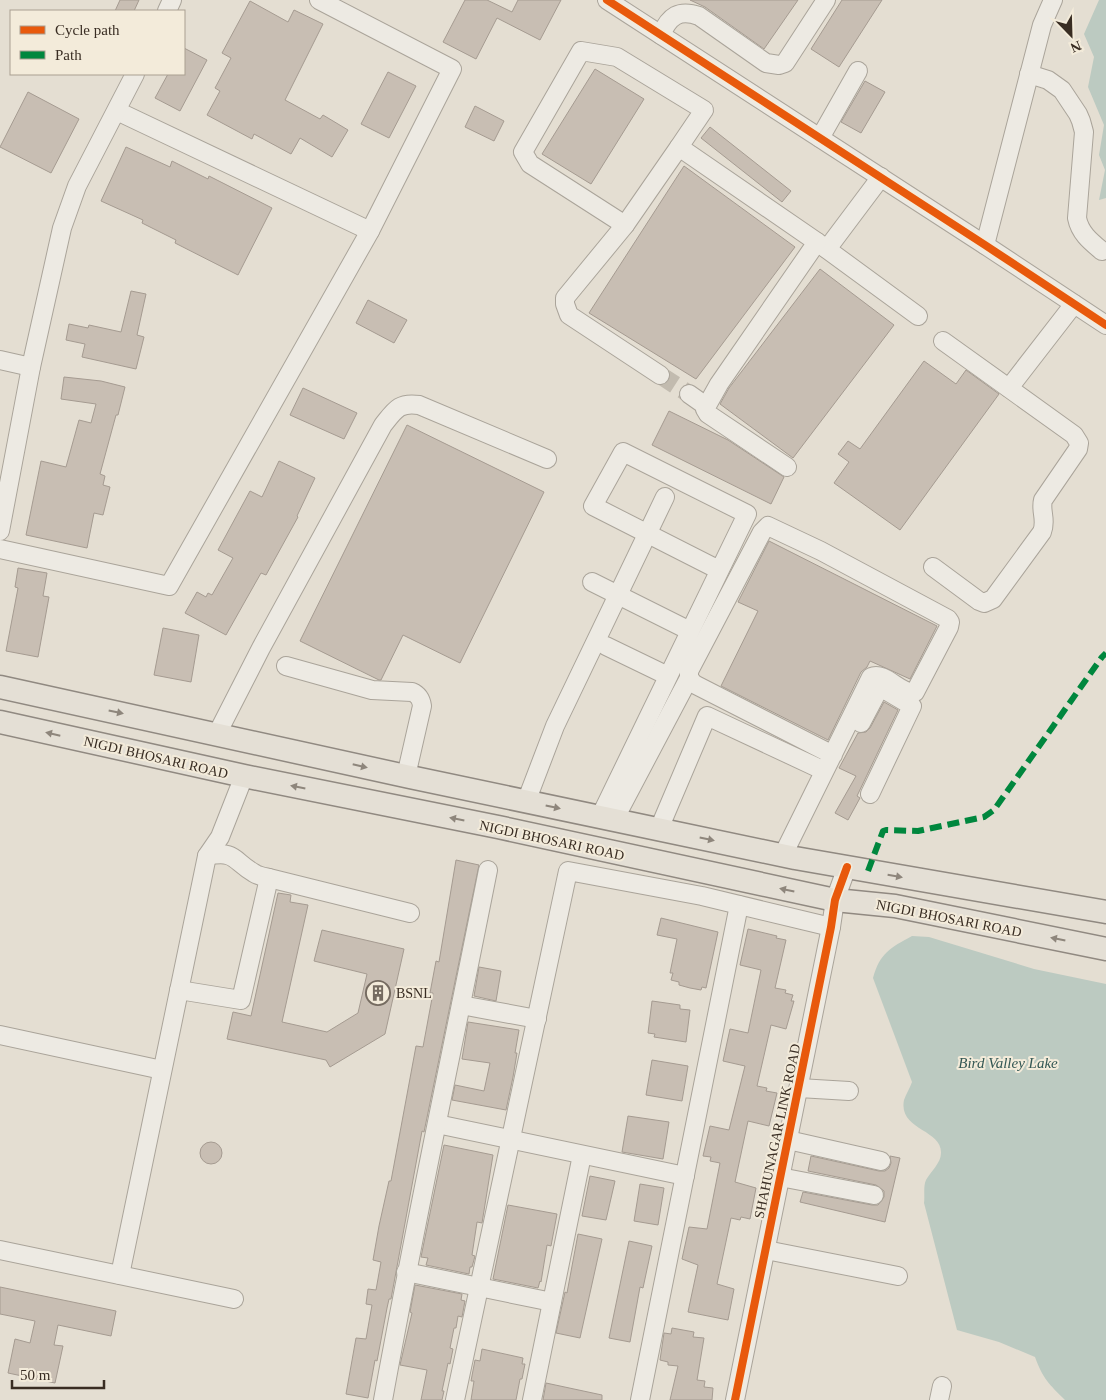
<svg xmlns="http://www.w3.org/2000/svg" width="1106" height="1400" font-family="Georgia,serif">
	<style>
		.water { fill: #bccac1 }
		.building { fill: #c8beb3; stroke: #a59b91 }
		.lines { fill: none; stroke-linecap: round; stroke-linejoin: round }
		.minor-tunnel { stroke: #c2bbaf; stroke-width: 18; stroke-dasharray: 18 9; stroke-linecap: butt }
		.minor-casing { stroke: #aaa49a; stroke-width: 20 }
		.major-casing { stroke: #908981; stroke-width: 25 }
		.minor { stroke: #edeae3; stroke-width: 18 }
		.major { stroke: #e4dfd5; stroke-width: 22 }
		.quiet { stroke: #00873e; stroke-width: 6; stroke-dasharray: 12 6; stroke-linecap: butt }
		.cycleway-casing { stroke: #f3ebda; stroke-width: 11 }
		.cycleway { stroke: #e8590c; stroke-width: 8 }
		.oneway { fill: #8e867c }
		.labels { text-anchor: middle; stroke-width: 4; stroke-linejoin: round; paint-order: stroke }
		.street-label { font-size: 14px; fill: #392d23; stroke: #f3ebda }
		.poi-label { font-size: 14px; fill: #392d23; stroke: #f3ebda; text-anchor: start }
		.water-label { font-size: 15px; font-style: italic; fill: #335754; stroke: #f3ebda }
	</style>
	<rect width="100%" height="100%" fill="#e4ded2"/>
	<g class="water">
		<polygon points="1099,0 1106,0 1106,198 1099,200 1105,170 1099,155 1104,125 1088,87 1094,57 1084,34"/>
		<path d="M912 936 929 937 1034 969 1106 984V1400H1065C1049 1384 1043 1379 1035 1357L999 1342 957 1330 924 1203C925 1196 923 1186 926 1180 931 1171 941 1163 941 1153 942 1129 898 1130 904 1100 906 1094 910 1088 912 1082L873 978C880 953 890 948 912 936Z"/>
	</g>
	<g class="building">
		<polygon points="120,0 139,0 134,11 115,11"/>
		<polygon points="465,0 487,0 512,12 518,0 561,0 540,40 497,18 476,59 443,42"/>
		<polygon points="690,0 798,0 764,49 705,7"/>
		<polygon points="842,0 882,0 839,67 811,49"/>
		<polygon points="250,1 288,22 294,10 323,24 285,100 320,119 323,115 348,130 332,157 300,138 291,154 254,134 252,139 207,115 220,91 215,88 231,58 222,53"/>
		<polygon points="184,48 207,60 180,111 155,98 168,74 184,74"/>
		<polygon points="595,69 644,99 591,184 542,154"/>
		<polygon points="388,72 416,86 389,138 361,124"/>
		<polygon points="865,81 885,92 861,133 841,122"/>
		<polygon points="28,92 79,119 51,173 0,147"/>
		<polygon points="475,106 504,121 494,141 465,127"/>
		<polygon points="710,127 791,191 782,202 701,138"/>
		<polygon points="126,147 170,167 172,161 208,179 209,176 272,208 238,275 175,243 176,240 142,223 143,220 101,201"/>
		<polygon points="684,166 795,247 696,379 589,313"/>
		<polygon points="820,269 894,325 793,458 720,404 729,388"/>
		<polygon points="131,291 146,294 137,335 144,337 136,369 82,357 85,344 66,340 69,324 88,328 89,325 121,332"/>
		<polygon points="368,300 407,320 394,343 356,323"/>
		<polygon points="924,361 956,384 966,370 999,394 900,530 834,483 849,462 838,454 848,441 860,449"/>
		<polygon points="64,377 101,381 125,387 118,415 116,415 100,474 105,476 103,485 110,487 103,515 94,513 87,548 26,535 41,461 66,467 79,420 91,423 96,404 61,399"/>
		<polygon points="303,388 357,413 344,439 290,415"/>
		<polygon points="669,411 728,440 784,477 771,504 652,445"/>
		<polygon points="407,425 544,492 460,663 403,635 381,680 379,680 300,641"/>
		<polygon points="279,461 315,478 297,516 298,517 266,575 261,573 226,635 185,613 197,592 206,597 208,593 212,595 233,558 218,550 250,491 262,497"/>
		<polygon points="769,541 937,626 910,679 870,661 867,667 861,672 828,740 721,686 758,611 738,602"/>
		<polygon points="18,568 47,573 43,596 49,597 38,657 6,651 18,588 15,587"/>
		<polygon points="163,628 199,635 191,682 154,675"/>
		<polygon points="884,702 898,710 857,796 860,798 848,820 835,813 856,776 839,768 858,733 866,732 870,728"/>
		<polygon points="456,860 479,865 424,1132 422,1131 391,1299 389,1299 387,1308 377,1361 375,1360 368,1398 346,1394 356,1338 366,1339 372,1305 366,1304 368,1289 376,1290 381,1262 373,1260 379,1226 389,1181 391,1181 416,1046 423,1047 433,993 430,993 436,961 439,962"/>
		<polygon points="278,893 291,895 290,902 308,905 282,1022 327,1032 358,1013 367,974 314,961 322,930 404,949 385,1034 330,1067 326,1060 227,1039 233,1012 251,1016"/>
		<polygon points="661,918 718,932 706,988 702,987 701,990 690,988 679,985 679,982 671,980 673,973 670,973 677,939 657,935"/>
		<polygon points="748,929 777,936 776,938 786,940 775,988 786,990 785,993 793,995 791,1001 794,1001 786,1029 771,1025 757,1086 767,1088 766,1091 777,1093 769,1126 748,1121 735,1182 756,1188 750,1219 741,1217 740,1220 731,1218 717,1284 734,1289 728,1320 688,1312 698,1265 682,1259 689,1227 707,1229 720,1163 710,1161 711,1157 703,1156 710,1126 729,1130 745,1066 723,1061 730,1029 748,1033 761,970 740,965"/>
		<polygon points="479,967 501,971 496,1001 474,996"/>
		<polygon points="652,1001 680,1005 680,1009 690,1010 686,1042 654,1037 655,1034 648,1033"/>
		<polygon points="468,1022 519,1030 515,1053 517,1053 513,1077 506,1110 452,1100 455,1085 484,1091 490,1063 462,1059"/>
		<polygon points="652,1060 688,1066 682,1101 646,1095"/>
		<polygon points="628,1116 669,1122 663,1159 622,1152"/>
		<circle cx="211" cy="1153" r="11"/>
		<polygon points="444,1145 493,1155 482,1223 477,1222 472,1255 475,1256 472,1267 470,1267 469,1274 426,1265 428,1258 421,1257"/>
		<polygon points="811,1156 879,1171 885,1171 889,1168 891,1163 890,1156 900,1158 885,1222 800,1202 803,1192 872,1205 878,1205 884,1197 884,1191 876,1185 808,1171"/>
		<polygon points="590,1176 615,1181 606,1220 582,1216"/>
		<polygon points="640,1184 664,1188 658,1225 634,1221"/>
		<polygon points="508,1205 557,1214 551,1246 547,1245 541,1282 540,1281 538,1288 493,1279"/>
		<polygon points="578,1234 602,1239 580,1338 556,1333 565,1292 567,1293"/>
		<polygon points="629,1241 652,1246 643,1288 640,1287 630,1342 609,1338"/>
		<polygon points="415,1285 462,1294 461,1300 465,1301 462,1317 458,1316 456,1328 454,1328 450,1348 453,1349 450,1364 448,1363 442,1391 444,1391 442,1400 421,1400 427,1370 400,1365 412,1313 410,1312"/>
		<polygon points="0,1287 116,1311 111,1336 58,1325 54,1345 63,1346 55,1383 8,1373 15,1339 30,1343 35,1321 0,1314"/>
		<polygon points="672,1328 694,1332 693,1337 704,1338 697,1380 705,1381 704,1387 713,1388 712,1400 670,1400 678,1366 668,1365 668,1362 660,1360 664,1333 671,1334"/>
		<polygon points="482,1349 523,1358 522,1364 525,1364 522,1379 520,1379 516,1400 471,1400 474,1381 471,1381 475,1360 480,1361"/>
		<polygon points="546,1383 602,1395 602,1400 543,1400"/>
	</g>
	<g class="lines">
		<polyline class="minor-tunnel" points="660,375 689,394"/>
		<defs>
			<g id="minor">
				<polyline points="607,0 985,245 1106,325"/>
				<polyline points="167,11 172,0"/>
				<path d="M661 35C669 16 679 9 699 16L766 63 779 65 785 63 826 0"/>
				<path d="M1029 74 1048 80 1062 90 1078 114 1081 121 1084 132 1077 218C1080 233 1090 241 1102 251"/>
				<polyline points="117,111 370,231"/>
				<polyline points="820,138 858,71"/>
				<polyline points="625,225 530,164 523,152 581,51 617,57 704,110 679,147"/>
				<polyline points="985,245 1042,25 1053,0"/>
				<polyline points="827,249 881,177"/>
				<polyline points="0,360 31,367"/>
				<polyline points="660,375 569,315 565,304 565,298 625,225 679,147 817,242 918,316"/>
				<polyline points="1009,388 1074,304"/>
				<polyline points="689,394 706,406"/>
				<polyline points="787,467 708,414 705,409 719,384 817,242"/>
				<polyline points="0,531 31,367 62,228 77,186 135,74"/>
				<polyline points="0,549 169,586 370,231 452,69 319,0"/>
				<path d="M933 567 979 601 984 603 993 599 1042 532C1047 520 1040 511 1043 500L1078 449 1079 443 1074 435 943 341"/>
				<polyline points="592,582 690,631"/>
				<polyline points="606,646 668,676"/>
				<path d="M286 666 372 690 412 692C419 695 421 699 422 706L406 776"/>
				<polyline points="861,723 880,687 912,706 870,794"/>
				<path d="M217 734 261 648 383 425C395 410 399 402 419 405L547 459"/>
				<polyline points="526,802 555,726 665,497"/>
				<path d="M600 817C649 716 698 615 747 514L623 452 593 506 719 570"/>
				<polyline points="614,820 689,678"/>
				<polyline points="659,829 707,716 816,767"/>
				<path d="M783 855 871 677C886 671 900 695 915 692L949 627 950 622 948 619 821 551 768 526 762 532 689 671V678L694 684 833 755"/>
				<path d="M207 856C236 850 233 861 254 873 258 876 265 877 269 878L410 913"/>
				<polyline points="179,990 241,1000 269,878"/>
				<polyline points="461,1005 537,1019"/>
				<polyline points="0,1035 162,1070"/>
				<polyline points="799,1088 849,1091"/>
				<polyline points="437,1124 685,1176"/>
				<polyline points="788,1140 881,1161"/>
				<polyline points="780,1177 874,1195"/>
				<polyline points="0,1250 234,1299"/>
				<polyline points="766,1250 898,1276"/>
				<polyline points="406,1272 552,1302"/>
				<polyline points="120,1275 207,856 220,837 244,776"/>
				<path d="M383 1400C415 1223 453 1047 488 870"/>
				<polyline points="455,1400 568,871 702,896 831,927"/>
				<polyline points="532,1400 582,1155"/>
				<polyline points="640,1400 739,905"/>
				<polyline points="735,1400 831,927 835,900 847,867"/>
				<polyline points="939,1400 942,1386"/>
			</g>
			<g id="major">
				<polyline points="0,687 410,777 795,858 1106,912"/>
				<polyline points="0,722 244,776 498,827 835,900 895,906 1106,949"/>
			</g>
		</defs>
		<use href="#minor" class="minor-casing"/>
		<use href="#major" class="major-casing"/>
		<use href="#minor" class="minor"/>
		<use href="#major" class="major"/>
		<polyline class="quiet" points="868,871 883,831 886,830 918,831 984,817 994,810 1102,657 1106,653"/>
		<defs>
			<g id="cycleway">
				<polyline points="607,0 985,245 1106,325"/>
				<polyline points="735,1400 831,927 835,900 847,867"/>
			</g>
		</defs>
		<use href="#cycleway" class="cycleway-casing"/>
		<use href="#cycleway" class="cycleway"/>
	</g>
	<defs><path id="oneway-solid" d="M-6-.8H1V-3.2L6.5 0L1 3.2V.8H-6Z" transform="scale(1.25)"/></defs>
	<g class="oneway">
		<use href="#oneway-solid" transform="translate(116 712) rotate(12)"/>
		<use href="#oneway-solid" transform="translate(53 734) rotate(-167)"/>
		<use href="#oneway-solid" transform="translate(360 766) rotate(13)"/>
		<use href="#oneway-solid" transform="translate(298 787) rotate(-169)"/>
		<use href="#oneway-solid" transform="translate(553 807) rotate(12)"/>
		<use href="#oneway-solid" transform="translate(457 819) rotate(-169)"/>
		<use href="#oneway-solid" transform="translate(707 839) rotate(12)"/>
		<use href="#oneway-solid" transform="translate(895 876) rotate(10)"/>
		<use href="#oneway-solid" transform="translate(787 890) rotate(-168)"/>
		<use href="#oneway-solid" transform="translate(1058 939) rotate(-169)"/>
	</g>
	<defs>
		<symbol id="building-ring" viewBox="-11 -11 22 22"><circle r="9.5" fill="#f3ebda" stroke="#756b60" stroke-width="1.5"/><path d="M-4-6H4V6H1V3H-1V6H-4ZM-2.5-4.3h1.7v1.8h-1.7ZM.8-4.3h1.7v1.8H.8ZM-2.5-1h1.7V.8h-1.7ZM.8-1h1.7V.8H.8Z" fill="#756b60"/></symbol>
	</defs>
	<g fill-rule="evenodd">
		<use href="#building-ring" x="364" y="979" width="28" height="28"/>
	</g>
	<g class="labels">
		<g class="street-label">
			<text transform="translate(156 757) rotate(13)" y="5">NIGDI BHOSARI ROAD</text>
			<text transform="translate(552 840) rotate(12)" y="5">NIGDI BHOSARI ROAD</text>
			<text transform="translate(949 918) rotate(11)" y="5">NIGDI BHOSARI ROAD</text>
			<text transform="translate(777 1131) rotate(-78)" y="5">SHAHUNAGAR LINK ROAD</text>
		</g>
		<g class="poi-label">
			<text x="396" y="998">BSNL</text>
		</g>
		<g class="water-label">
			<text x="1008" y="1068">Bird Valley Lake</text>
		</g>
	</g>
	<rect x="10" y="10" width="175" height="65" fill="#f3ebda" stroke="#a99f91"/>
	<rect x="20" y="26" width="25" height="8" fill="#e8590c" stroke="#a99f91"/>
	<text x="55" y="35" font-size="15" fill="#392d23">Cycle path</text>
	<rect x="20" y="51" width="25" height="8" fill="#00873e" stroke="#a99f91"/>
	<text x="55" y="60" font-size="15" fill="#392d23">Path</text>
	<g transform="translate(1071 35) rotate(157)" stroke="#f3ebda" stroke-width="4" paint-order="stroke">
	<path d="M0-4L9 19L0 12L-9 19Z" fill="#392d23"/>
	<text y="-8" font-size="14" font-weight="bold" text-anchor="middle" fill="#392d23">N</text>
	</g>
	<path d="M12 1380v8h92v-8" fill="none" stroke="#392d23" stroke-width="2.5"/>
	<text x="20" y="1380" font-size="15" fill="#392d23" stroke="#f3ebda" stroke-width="4" paint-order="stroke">50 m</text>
</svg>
